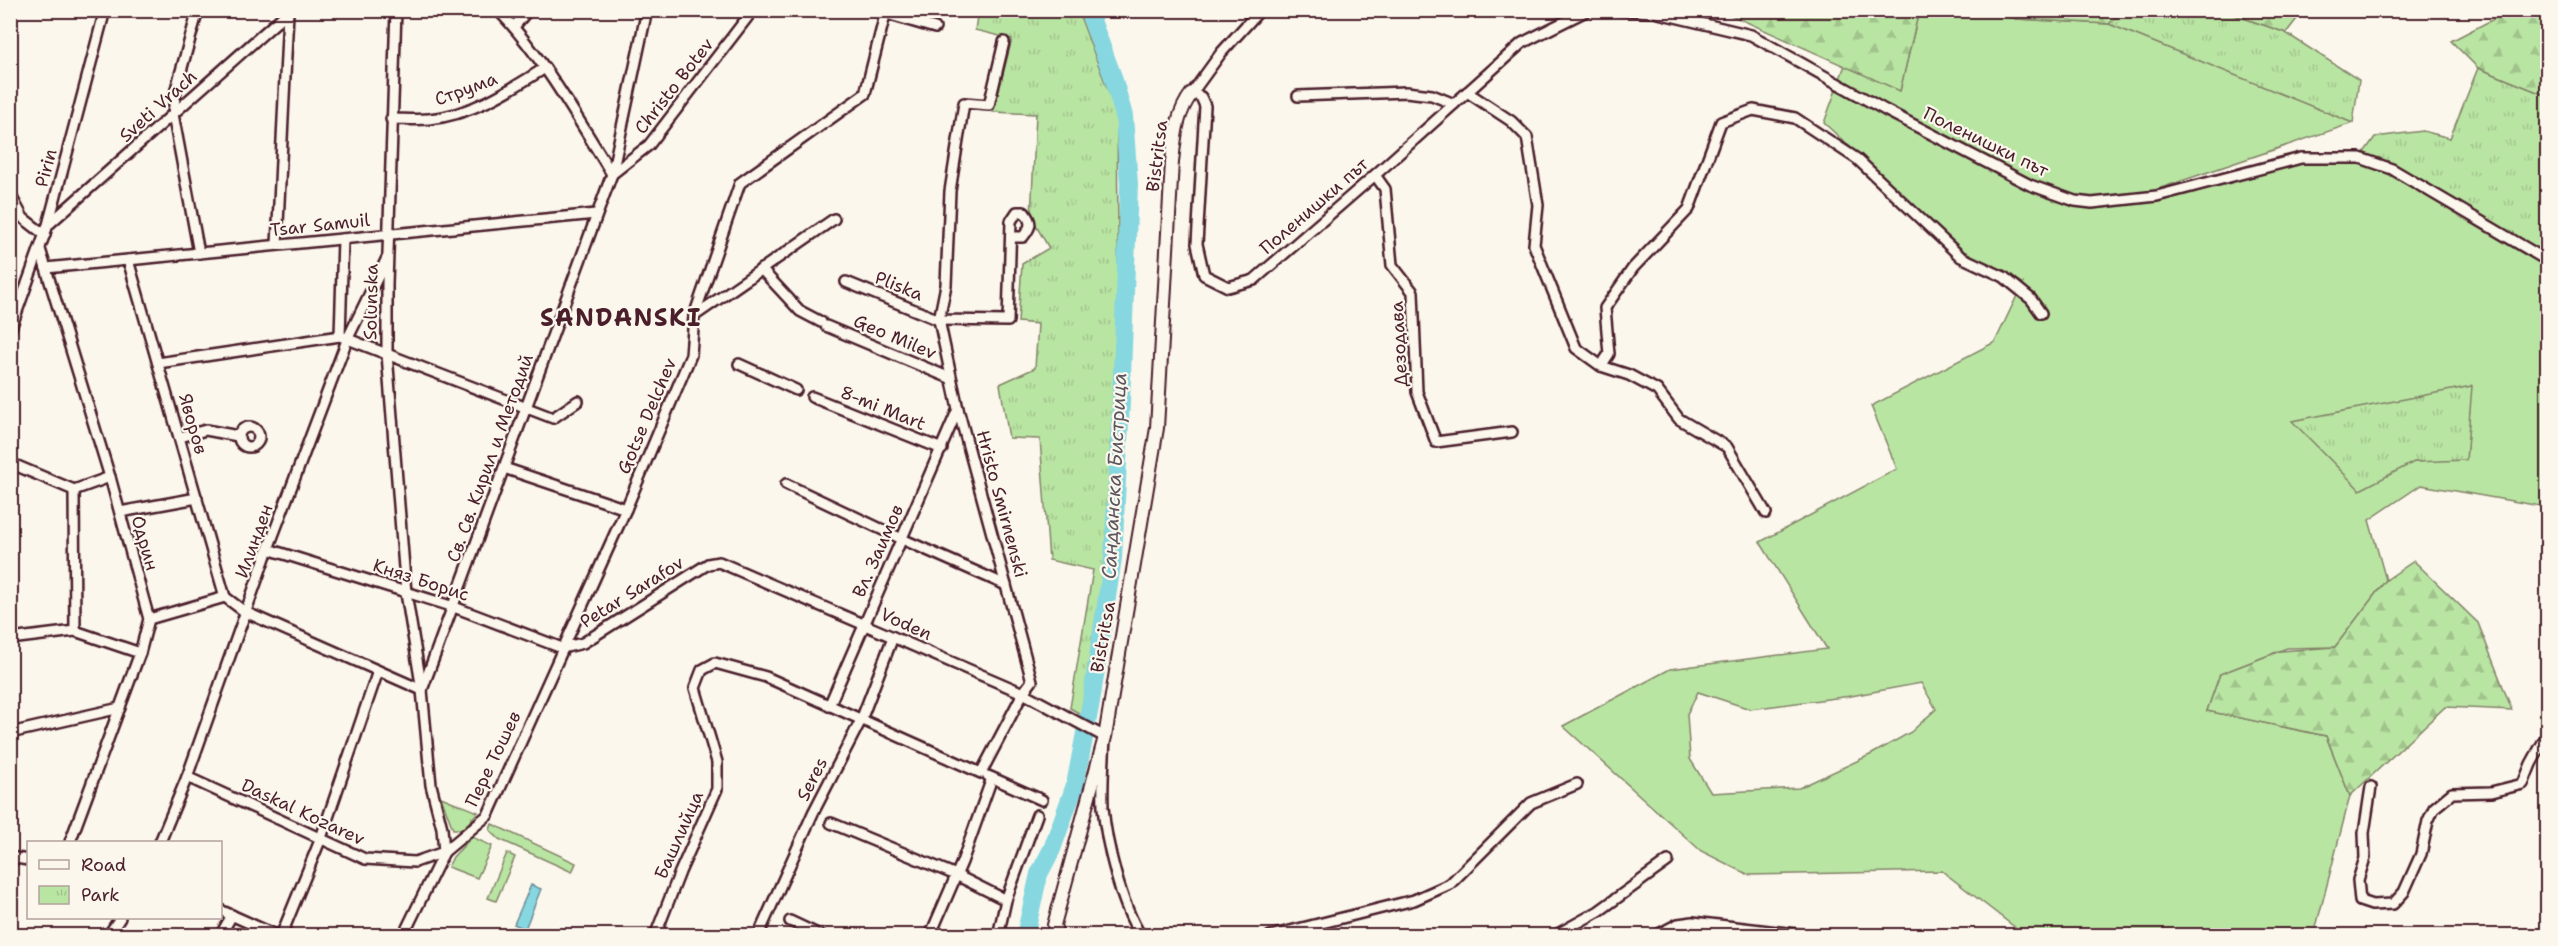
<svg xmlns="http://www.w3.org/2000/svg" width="2558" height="946" font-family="'Shantell Sans',sans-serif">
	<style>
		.green { fill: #b9e5a3; stroke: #828267; stroke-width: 1.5; fill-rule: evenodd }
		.forest { fill: url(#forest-firs); stroke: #828267; stroke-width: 1.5 }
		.park { fill: url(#park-tufts); stroke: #828267; stroke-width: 1.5 }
		.water { fill: #86d7e0; stroke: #6e8d98; stroke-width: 1.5 }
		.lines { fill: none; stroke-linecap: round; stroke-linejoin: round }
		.river { stroke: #86d7e0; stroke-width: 18 }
		.street-casing { stroke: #4a1f2b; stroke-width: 14 }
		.secondary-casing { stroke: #4a1f2b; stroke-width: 16 }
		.street { stroke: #fbf7ec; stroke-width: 9 }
		.secondary { stroke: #fbf7ec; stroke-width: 12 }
		.labels { text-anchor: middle; stroke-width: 4.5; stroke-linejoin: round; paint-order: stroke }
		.street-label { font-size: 18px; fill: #4a1f2b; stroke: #fbf7ec }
		.water-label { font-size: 20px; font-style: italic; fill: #5c5661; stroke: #fbf7ec }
		.district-label { font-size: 24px; font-weight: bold; letter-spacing: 1.5px; fill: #4a1f2b; stroke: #fbf7ec }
	</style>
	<defs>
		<pattern id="forest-firs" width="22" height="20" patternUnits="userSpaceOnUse" patternTransform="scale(1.5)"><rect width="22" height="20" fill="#b9e5a3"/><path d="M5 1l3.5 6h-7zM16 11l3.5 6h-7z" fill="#a1c48c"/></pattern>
		<pattern id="park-tufts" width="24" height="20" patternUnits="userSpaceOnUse" patternTransform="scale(1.5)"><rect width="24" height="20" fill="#b9e5a3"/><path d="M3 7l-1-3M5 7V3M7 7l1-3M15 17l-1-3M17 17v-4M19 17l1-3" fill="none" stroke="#a1c48c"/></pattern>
	</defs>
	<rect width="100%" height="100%" fill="#fbf7ec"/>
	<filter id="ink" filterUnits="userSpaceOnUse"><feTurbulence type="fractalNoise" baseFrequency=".0167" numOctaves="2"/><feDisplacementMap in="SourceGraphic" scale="12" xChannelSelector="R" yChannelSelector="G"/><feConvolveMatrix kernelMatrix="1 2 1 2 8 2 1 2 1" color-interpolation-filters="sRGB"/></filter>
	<g filter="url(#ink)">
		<g class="green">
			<path d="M1919 11H1995L2016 19 2109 24 2353 123 2134 197 2301 158H2360L2392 169 2547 262V504L2540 506 2421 485 2369 520 2386 580 2335 647 2287 648 2220 674 2207 711 2326 736 2350 796 2314 935H2025L1942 871 1749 875 1701 851 1563 726 1670 669 1827 649 1760 542 1897 469 1871 406 1995 342 2023 283 1965 252 1824 123 1845 65 1900 91ZM2471 386 2466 459 2414 462ZM1921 683 1936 709 1911 732 1872 754 1799 788 1711 793 1690 759 1687 714 1698 692 1750 709 1851 696Z"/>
			<polygon points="492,824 576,863 572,872 499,839 490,830"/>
			<polygon points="472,837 492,846 477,878 448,867 453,857"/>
			<polygon points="507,853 515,857 496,901 488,898"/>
		</g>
		<g class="forest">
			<polygon points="1722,11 1722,10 1919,11 1900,91"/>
			<polygon points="1995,11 2124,11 2109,24 2016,19"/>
			<polygon points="2223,11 2303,11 2286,33"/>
			<polygon points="2509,11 2547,11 2547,96 2478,68 2451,41"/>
			<polygon points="2414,561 2478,623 2512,710 2445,707 2350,796 2326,736 2207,711 2220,674 2280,651 2335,647 2386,580"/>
		</g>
		<g class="park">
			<polygon points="978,11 1078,11 1117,114 1119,356 1106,572 1084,716 1070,708 1093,570 1049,560 1040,439 1009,438 1000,384 1035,368 1038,324 1018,322 1022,264 1049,248 1031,217 1036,114 993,112 1012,39 975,30"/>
			<polygon points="2223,11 2286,33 2359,80 2353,123 2109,24 2124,11"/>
			<polygon points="2478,68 2547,96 2547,262 2392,169 2360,158 2375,137 2423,131 2450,138"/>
			<polygon points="2472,386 2466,460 2414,462 2360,490 2292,421"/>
			<polygon points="441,797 478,812 463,829 453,829"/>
		</g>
		<polygon class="water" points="531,885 541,889 525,929 514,924"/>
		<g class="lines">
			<polyline class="river" points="1025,936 1039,874 1052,849 1075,785 1091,702 1113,558 1121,402 1129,184 1124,116 1113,77 1088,10"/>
			<defs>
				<g id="street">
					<polyline points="198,10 176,89 173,114 199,253"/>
					<polyline points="396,10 387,284 387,354 406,593 422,690"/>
					<path d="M498 10C544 58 577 118 612 174L649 145 753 10"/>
					<polyline points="873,10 935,28"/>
					<polyline points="1260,10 1221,53 1192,93 1201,97 1205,106 1197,244 1204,275 1228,287 1254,280 1375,175 1522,43 1588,10"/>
					<polyline points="1618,10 1654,12 1751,35 1885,110 2030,185 2075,201 2092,203 2157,196 2301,158 2360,158 2392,169 2548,261"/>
					<polyline points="514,27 528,10"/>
					<polyline points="1467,92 1511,121 1527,137 1538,205 1534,245 1576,348 1601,366 1609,354 1605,308 1633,268 1689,209 1721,122 1753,110 1795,118 1857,159 1961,257 2004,277 2031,299 2041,313"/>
					<polyline points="1298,96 1406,92 1432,95 1454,104"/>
					<path d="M391 119C404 119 417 120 429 119 472 115 510 90 545 68"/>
					<polyline points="1375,175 1385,189 1392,265 1413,292 1417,392 1436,442 1512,432"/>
					<polyline points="10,194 23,218 45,235"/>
					<polyline points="48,225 290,10"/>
					<polyline points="277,245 288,13"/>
					<polyline points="40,249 110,477 149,619 140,653 70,842"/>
					<polyline points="128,260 225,597"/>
					<polyline points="46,268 596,214"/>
					<polyline points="761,269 800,311 821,322"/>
					<path d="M846 282 939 320 1008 321 1011 221 1017 212H1024C1033 223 1031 227 1023 237H1011"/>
					<polyline points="694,316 834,219"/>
					<polyline points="826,326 950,378"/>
					<polyline points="10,331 48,225 105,10"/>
					<polyline points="340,336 343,239"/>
					<polyline points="158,363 340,336 553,418 578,401"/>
					<polyline points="739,364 796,390"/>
					<polyline points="1601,366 1629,375 1657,390 1679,419 1727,447 1766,513"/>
					<polyline points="812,397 942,449"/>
					<circle cx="249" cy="437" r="10"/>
					<polyline points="180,437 206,430 238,436"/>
					<polyline points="10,463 74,490 110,477"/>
					<polyline points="504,468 626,509"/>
					<polyline points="786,484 902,539 1006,585"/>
					<polyline points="74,490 75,631"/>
					<polyline points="120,512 197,498"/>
					<polyline points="268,549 454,607 562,648"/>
					<polyline points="225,597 245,612 422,690"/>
					<polyline points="149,619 225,597"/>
					<polyline points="10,639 75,631 140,653"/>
					<path d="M562 648 583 643 708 564 719 562 1023 693 1105 737C1104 760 1102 784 1103 807 1106 843 1121 905 1141 936"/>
					<polyline points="829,706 958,409"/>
					<polyline points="10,733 120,708"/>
					<polyline points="988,776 1042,800"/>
					<polyline points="187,777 365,859 415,862 444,852"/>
					<polyline points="2371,787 2364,833 2365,858 2358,880 2360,901 2372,905 2393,904 2404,892 2421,854 2428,821 2434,808 2452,793 2491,792 2523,784 2531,764 2548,733"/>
					<polyline points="831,823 956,875 1006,900"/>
					<polyline points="160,842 187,777 268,549 347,340 387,258"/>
					<polyline points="444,852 442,828 431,785 422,690 612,174 647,10"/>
					<polyline points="10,857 28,860"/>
					<polyline points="220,910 278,936"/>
					<polyline points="790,921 822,936"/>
					<polyline points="108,936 120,918"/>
					<polyline points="220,936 232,915"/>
					<polyline points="281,936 321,838 378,671"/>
					<polyline points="403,936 444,852 488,815 626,509 691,355 694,316 740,183 865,94 885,15"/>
					<polyline points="655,936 680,872 717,789 717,762 695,688 702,670 715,663 766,677 981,773 1023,693 1032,681 958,409 939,320 946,285 950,191 964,103 989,105 1004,42"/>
					<polyline points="758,936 813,813 861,720 893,637"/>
					<polyline points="930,936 962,862 992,778"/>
					<polyline points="998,936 1006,900 1037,815"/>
					<polyline points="1270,936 1414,900 1450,884 1531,803 1577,784"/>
					<polyline points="1554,936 1599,911 1668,861"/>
					<polyline points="1655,936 1678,924 1693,922 1813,936"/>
				</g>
				<path id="secondary" d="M1057 936 1054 925 1105 737 1157 428 1172 162C1175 136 1176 114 1192 93"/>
			</defs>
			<use href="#street" class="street-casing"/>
			<use href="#secondary" class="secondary-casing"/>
			<use href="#street" class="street"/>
			<use href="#secondary" class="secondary"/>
		</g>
	</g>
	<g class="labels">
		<g class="street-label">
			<text transform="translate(674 86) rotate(-52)" y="6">Christo Botev</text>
			<text transform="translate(466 89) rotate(-20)" y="6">Струма</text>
			<text transform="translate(158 106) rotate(-42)" y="6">Sveti Vrach</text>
			<text transform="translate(1986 142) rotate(26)" y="6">Поленишки път</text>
			<text transform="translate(1157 156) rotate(-83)" y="6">Bistritsa</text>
			<text transform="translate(46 168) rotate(-75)" y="6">Pirin</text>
			<text transform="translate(1314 206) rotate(-41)" y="6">Поленишки път</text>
			<text transform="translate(320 225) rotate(-6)" y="6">Tsar Samuil</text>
			<text transform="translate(899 286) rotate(22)" y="6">Pliska</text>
			<text transform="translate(371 302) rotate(-89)" y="6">Solunska</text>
			<text transform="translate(895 337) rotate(23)" y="6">Geo Milev</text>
			<text transform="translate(1399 344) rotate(-93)" y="6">Дезодава</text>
			<text transform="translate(883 408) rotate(22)" y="6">8-mi Mart</text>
			<text transform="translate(647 416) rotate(-67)" y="6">Gotse Delchev</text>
			<text transform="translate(193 424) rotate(74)" y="6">Яворов</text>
			<text transform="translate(490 458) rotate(-70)" y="6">Св. Св. Кирил и Методий</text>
			<text transform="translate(1002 504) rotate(75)" y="6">Hristo Smirnenski</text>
			<text transform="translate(254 541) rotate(-70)" y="6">Илинден</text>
			<text transform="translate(145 543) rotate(74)" y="6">Одрин</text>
			<text transform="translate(878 551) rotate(-66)" y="6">Вл. Заимов</text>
			<text transform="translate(421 580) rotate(18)" y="6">Княз Борис</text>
			<text transform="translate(632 592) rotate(-32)" y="6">Petar Sarafov</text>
			<text transform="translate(906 624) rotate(24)" y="6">Voden</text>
			<text transform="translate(1103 637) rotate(-80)" y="6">Bistritsa</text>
			<text transform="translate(493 759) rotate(-64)" y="6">Пере Тошев</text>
			<text transform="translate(812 779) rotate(-63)" y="6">Seres</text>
			<text transform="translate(303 812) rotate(25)" y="6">Daskal Kozarev</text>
			<text transform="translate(679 835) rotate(-66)" y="6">Башлийца</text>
		</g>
		<g class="water-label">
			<text transform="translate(1114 476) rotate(-87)" y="7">Санданска Бистрица</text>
		</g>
		<g class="district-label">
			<text x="621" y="326">SANDANSKI</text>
		</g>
	</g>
	<rect width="2558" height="946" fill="none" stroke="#fbf7ec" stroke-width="36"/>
	<rect x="18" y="18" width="2522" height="910" fill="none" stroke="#4a1f2b" stroke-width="2" filter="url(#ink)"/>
	<rect x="27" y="841" width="195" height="78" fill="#fbf7ec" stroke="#b4a19f" stroke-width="1.5"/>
	<rect x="39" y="860" width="30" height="9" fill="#fbf7ec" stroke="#b4a19f" stroke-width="1.5"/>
	<text x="81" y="871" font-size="18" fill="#4a1f2b">Road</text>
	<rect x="39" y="886" width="30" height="18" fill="url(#park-tufts)" stroke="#b4a19f" stroke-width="1.5"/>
	<text x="81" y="901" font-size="18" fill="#4a1f2b">Park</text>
</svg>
